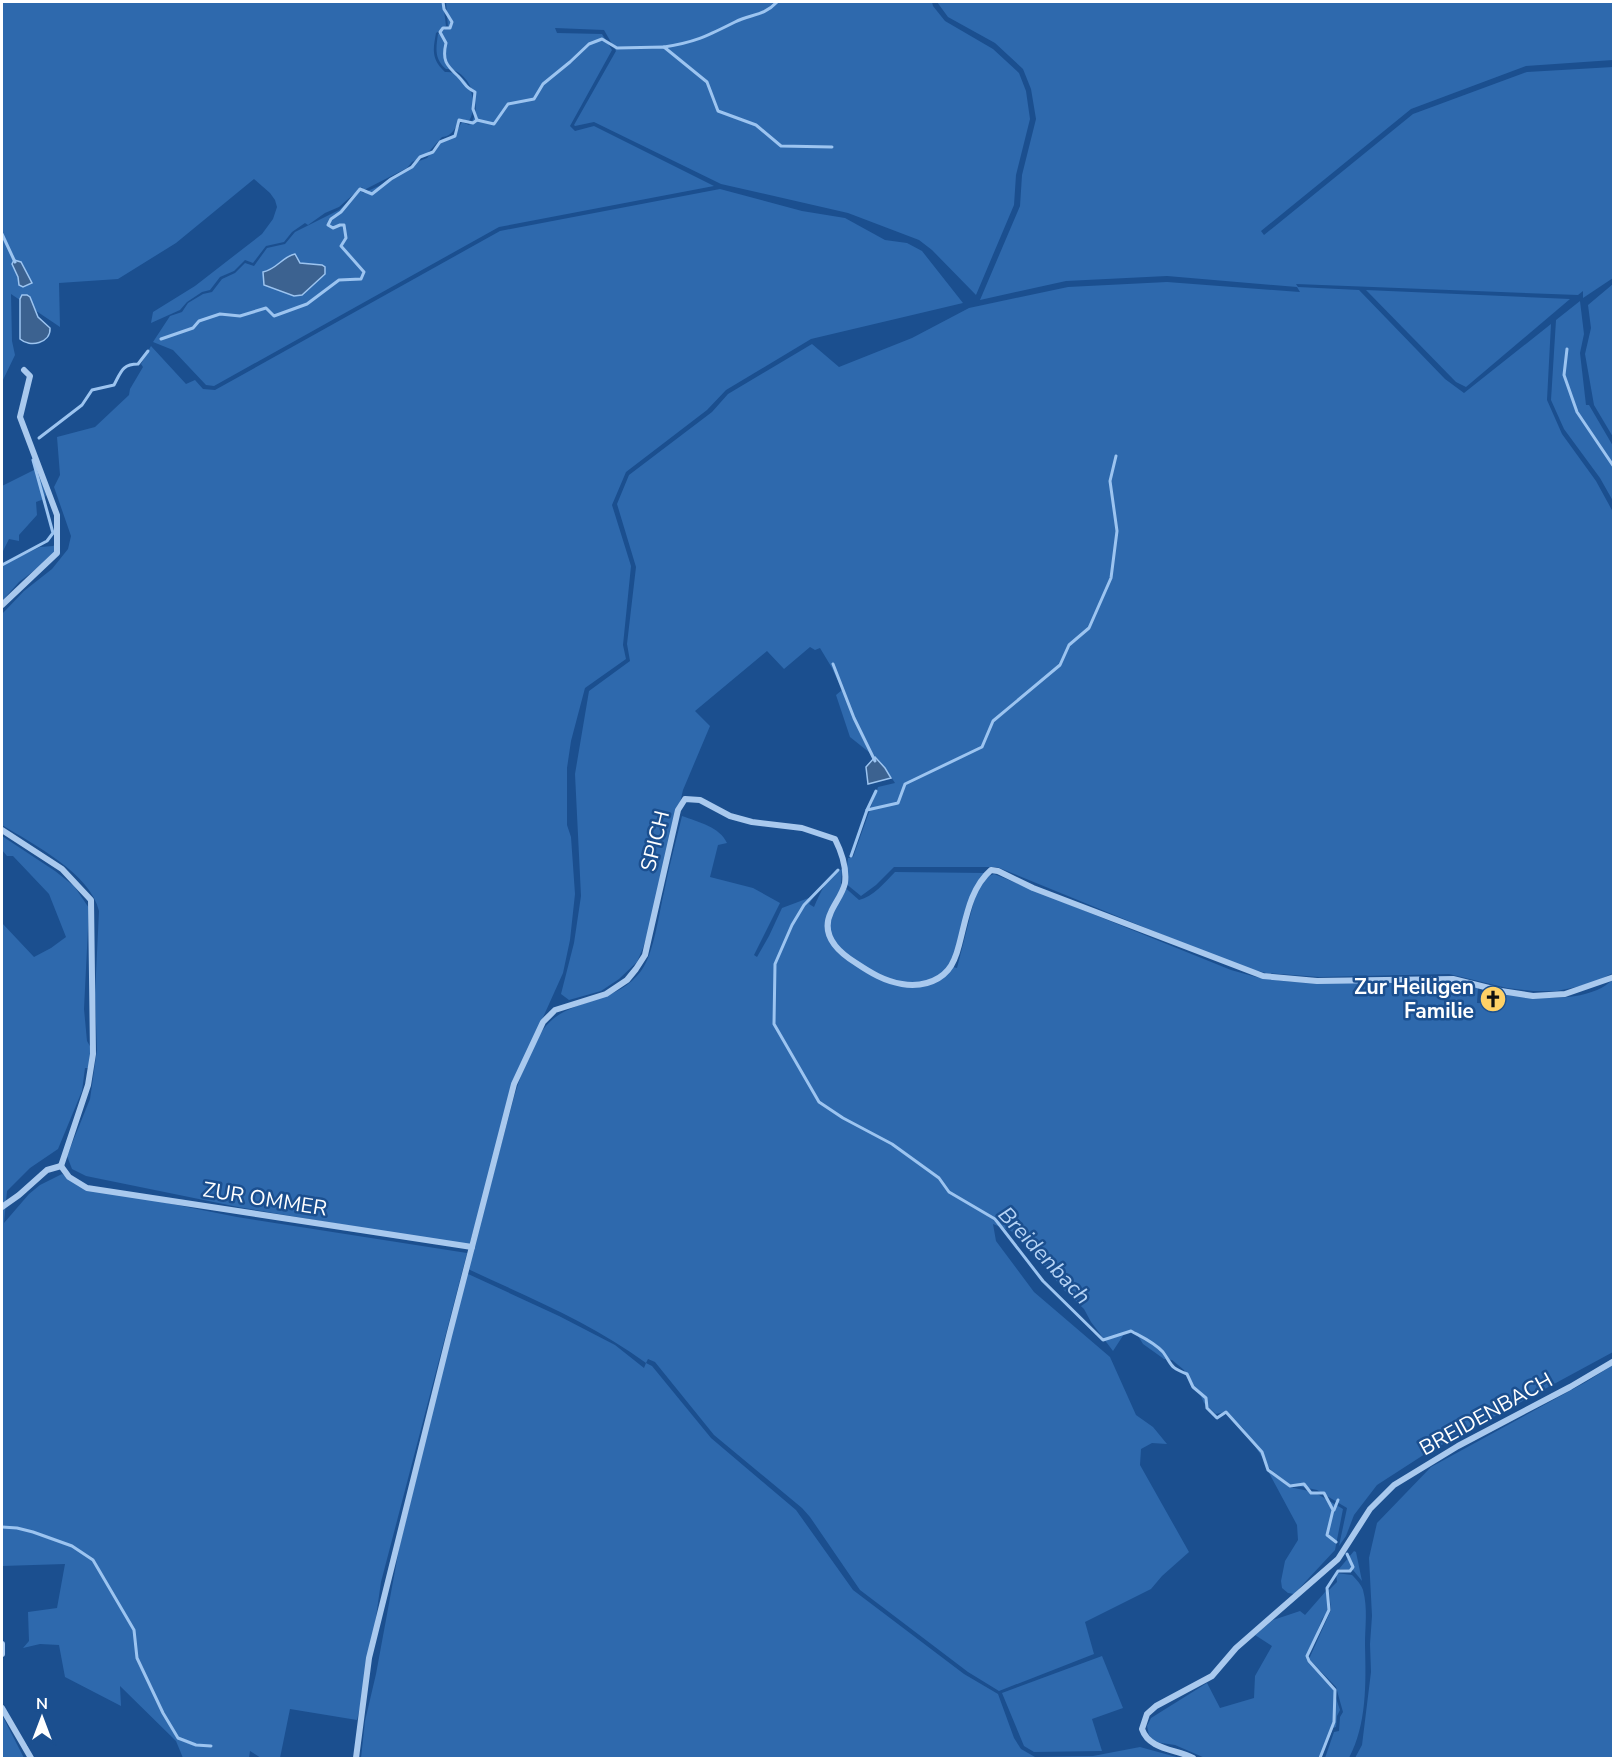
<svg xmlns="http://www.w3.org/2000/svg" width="1615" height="1760" font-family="'Nunito Sans',sans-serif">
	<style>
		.green { fill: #2e69ad }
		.water { fill: #3c6290; stroke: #9cc4f0; stroke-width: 1.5 }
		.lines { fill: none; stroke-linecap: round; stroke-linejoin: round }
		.stream { stroke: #9cc4f0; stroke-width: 3 }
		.minor { stroke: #a9c9ee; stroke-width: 6 }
		.labels { text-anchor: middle; stroke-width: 5; stroke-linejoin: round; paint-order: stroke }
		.street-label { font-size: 21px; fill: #fff; stroke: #1b4f8f }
		.poi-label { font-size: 21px; font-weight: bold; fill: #fff; stroke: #1b4f8f; text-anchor: end }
		.water-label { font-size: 22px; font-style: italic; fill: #b5d3f5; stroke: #1b4f8f }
	</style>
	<rect width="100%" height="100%" fill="#1b4f8f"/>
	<g class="green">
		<path d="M2 2H443L446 26 436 33C433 50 431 59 445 72 469 70 480 103 469 121L461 119C456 126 452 137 442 137L426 155 412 162 407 168 364 190 362 187 339 207 325 213 308 225 305 223 292 232 284 242 266 246 253 263 245 260 234 271 220 277 210 290 202 292 187 302 180 310 151 323 153 312 195 286 262 234 273 219 277 207 275 200 270 193 254 179 176 243 118 279 59 283 60 327 11 294 12 341 15 355 2 382Z"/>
		<path d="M446 2H932L933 6 945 21 993 49 1019 73 1026 91 1030 119 1016 175 1014 205 976 295 932 250 919 240 848 213 721 184 594 122 575 126 574 125 616 51 604 30 555 28 557 33 602 34 612 50 570 126 575 131 594 126 714 186 499 227 214 386 206 385 173 350 153 342 170 316 182 312 188 303 203 294 212 292 222 279 235 273 245 263 254 266 267 248 285 244 295 232 339 210 361 190 363 193 379 186 408 170 414 163 427 158 442 140C452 140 458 129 462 122L469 125C485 110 470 68 446 69 434 59 436 48 438 34L448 27Z"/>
		<polygon points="937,2 1613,2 1613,60 1526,66 1411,109 1261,231 1264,235 1413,114 1527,72 1613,67 1613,278 1583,298 1583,291 1578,295 1296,284 1298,287 1359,290 1445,379 1464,393 1551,324 1547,400 1562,434 1596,481 1613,512 1613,973 1595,982 1576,987 1557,991 1533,991 1507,988 1449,974 1319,977 1266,973 1243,967 1207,953 997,867 894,867 876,885 861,896 845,883 848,858 853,857 878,787 895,783 885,768 875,757 850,737 836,695 842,690 832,668 820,648 815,650 810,647 784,669 767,651 695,711 710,726 683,790 658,899 643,948 637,962 619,979 601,991 569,1000 561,994 574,943 581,896 575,774 589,691 630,661 627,644 636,567 617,504 629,475 712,412 728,394 812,344 839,367 912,338 969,308 1068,287 1167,282 1300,292 1297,287 1167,276 1066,281 980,300 1020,206 1022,175 1036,119 1031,89 1023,69 995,43 948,17"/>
		<path d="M720 189 802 211 845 218 885 240 907 243 922 251 963 303 811 339 726 390 707 410 626 472 612 505 631 566 623 645 626 659 585 688 571 741 567 768V825L571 837 575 894 570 940 563 973 518 1073 469 1246 238 1207 86 1176 72 1169 67 1156 90 1099 97 1050 95 994 99 911C91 874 33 844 2 825V614L24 591 52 569 68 549 71 536 54 487 60 475 57 437 95 427 129 395 130 389 143 367 141 364 151 346 186 384 195 380 203 389 215 390 500 231Z"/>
		<polygon points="1613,284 1613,437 1594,405 1585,354 1591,328 1588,305"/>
		<polygon points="1366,290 1570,299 1466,387 1456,382"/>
		<polygon points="1580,301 1584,334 1580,353 1586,405 1589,405 1613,446 1613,501 1600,478 1564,429 1551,400 1556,320"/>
		<polygon points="38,468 46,495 44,499 36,502 37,515 19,535 19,541 9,539 2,553 2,486"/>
		<polygon points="60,542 52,557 19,582 2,601 2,565 40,547 53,546"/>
		<path d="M682 816C698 822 720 827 727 843L718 845 710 877 753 888 780 903 754 955 757 957 769 936 782 908 814 896 809 904 814 907C821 891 827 877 842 869L841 884 859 900C873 897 885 882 895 872L985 873 972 893 953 956 948 966 957 968 976 893 987 877 994 874 1231 970 1256 977 1283 981 1318 983 1453 981 1478 988 1477 1003 1502 1004 1503 994C1533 998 1568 1002 1597 990 1603 988 1608 983 1613 980V1352L1425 1454 1377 1485 1354 1515 1346 1536 1339 1546 1347 1508 1317 1490 1289 1484 1270 1469 1243 1428 1225 1412 1216 1414 1204 1403 1200 1394 1189 1381 1184 1370 1172 1360 1164 1359 1143 1344 1135 1331H1126L1113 1351 1091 1322 1084 1309 1064 1290 1018 1234 993 1224 996 1241 1034 1292 1110 1357 1136 1415 1153 1427 1167 1444 1152 1443 1141 1449 1140 1465 1189 1552 1162 1576 1151 1589 1085 1622 1094 1654 999 1691 968 1672 860 1590 810 1517 802 1508 714 1435 655 1362 648 1359 646 1363 652 1366 711 1438 796 1510 853 1590 964 1674 998 1694 1014 1738 1021 1749 1035 1757 1093 1756 1140 1747 1180 1758H361L365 1721 376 1674 399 1549 466 1273 559 1316 615 1345 644 1368 646 1363C592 1323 530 1298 468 1269L513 1101C520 1077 534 1034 553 1019 579 998 618 1002 641 971 654 954 659 913 664 892 669 866 676 841 682 816Z"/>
		<polygon points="2,836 55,871 74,886 89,908 84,1009 87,1041 91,1048 89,1068 85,1068 82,1091 58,1149 30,1168 7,1191 4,1223 29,1194 40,1185 62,1174 82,1186 237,1217 467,1253 381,1582 368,1673 357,1720 290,1709 280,1758 261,1758 250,1751 249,1758 183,1758 176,1741 120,1686 121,1706 65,1677 59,1645 40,1644 23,1648 29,1641 28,1612 57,1608 65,1564 2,1566 2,923 34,957 51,948 66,937 49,894 13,856 7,856 2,850"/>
		<polygon points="1613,1365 1613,1758 1355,1758 1362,1745 1371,1672 1370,1644 1372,1616 1369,1558 1377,1523 1431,1467 1586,1382"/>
		<polygon points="1268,1471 1289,1487 1314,1492 1343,1509 1335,1550 1294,1594 1288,1593 1282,1588 1281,1581 1285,1561 1298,1540 1297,1525"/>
		<polygon points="1354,1551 1356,1552 1362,1581 1353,1570 1339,1569"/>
		<path d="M1336 1573 1352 1575C1356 1579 1361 1584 1363 1590 1368 1609 1365 1626 1365 1645 1366 1683 1367 1724 1349 1758H1325L1334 1732 1339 1731 1340 1717 1343 1712 1336 1687 1309 1659 1331 1610 1329 1590 1337 1582Z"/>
		<polygon points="1326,1591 1329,1610 1322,1619 1307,1659 1333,1689 1340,1710 1337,1716 1336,1727 1333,1728 1321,1758 1205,1758 1175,1745 1155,1742 1149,1735 1147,1726 1151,1718 1207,1683 1220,1708 1254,1698 1255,1676 1272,1646 1255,1635 1273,1620 1300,1611 1305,1615"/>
		<polygon points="1102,1656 1123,1708 1092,1719 1102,1751 1034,1752 1024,1746 1002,1693"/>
		<polygon points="2,1715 24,1758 2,1758"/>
	</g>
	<g class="water">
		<path d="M295 254 300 263 322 265 325 267V274L302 295 294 296 264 285 263 272C277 269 282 257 295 254Z"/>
		<polygon points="14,260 21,262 32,283 23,287 19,285 18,277 12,264"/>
		<path d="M22 295H27L30 297 38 317 50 328C51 343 30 348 20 339V299Z"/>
		<polygon points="875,757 885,768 891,778 868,784 866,767"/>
	</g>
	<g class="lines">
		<g class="stream">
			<path d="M664 47C696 42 707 36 735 22 751 14 764 16 777 2"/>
			<polyline points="477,120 494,124 508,104 534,99 543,84 570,62 589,44 602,39 617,48 664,47 707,82 718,111 756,125 781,146 832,147"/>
			<polyline points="2,234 15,262"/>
			<path d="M161 339 193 328 199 321 220 314 240 316 266 308 274 316 307 304 339 280 361 279 364 272 341 246 346 238 344 225H340L333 228 328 225 331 219 341 212 360 189 372 194 391 179 412 167 420 157 433 152 440 142 455 136 459 120 473 123 477 120 473 109 475 92C464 87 466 84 458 76 446 65 442 60 446 43L440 32 443 28H450L452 22 444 9 443 2"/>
			<polyline points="1567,349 1564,375 1577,412 1614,467"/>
			<path d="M39 438 82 405 92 390 114 385C121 372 122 364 138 364L148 351"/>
			<polyline points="2,565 47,541 53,533 33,460"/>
			<polyline points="833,664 854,718 875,761"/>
			<polyline points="867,810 876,791"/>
			<polyline points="851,856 867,810 898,803 905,784 982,747 993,721 1060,665 1069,645 1089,628 1111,578 1117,531 1110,481 1116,456"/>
			<path d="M838 870 804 905 792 925 775 964 774 1024 819 1102 843 1118 892 1144 939 1178 949 1192 995 1219 1043 1281 1103 1340 1131 1331C1142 1337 1154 1342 1163 1352 1173 1366 1169 1367 1187 1374L1193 1387 1206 1398 1207 1408 1217 1418 1226 1412 1262 1452 1268 1470 1290 1486 1304 1484 1311 1493H1324L1333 1510 1327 1535 1336 1542"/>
			<polyline points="1334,1510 1338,1500"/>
			<polyline points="2,1527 17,1528 33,1532 72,1546 93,1560 134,1630 137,1658 163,1713 178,1738 196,1745 211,1746"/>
			<polyline points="1320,1758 1334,1722 1335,1690 1309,1661 1307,1656 1329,1610 1327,1588 1338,1571 1350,1571 1353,1567 1347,1554"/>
		</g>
		<g class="minor">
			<polyline points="2,605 57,553 57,515 20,417 30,376 24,370"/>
			<polyline points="2,830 62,869 91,900 93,1054 88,1085 61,1166"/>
			<polyline points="61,1166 69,1177 87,1188 472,1247"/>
			<polyline points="2,1207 19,1195 47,1170 61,1166"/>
			<polyline points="2,1644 2,1654"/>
			<polyline points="2,1708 31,1758"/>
			<path d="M356 1758 369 1658 449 1336 514 1084 543 1022 555 1010 606 994 627 980 636 969 645 955 678 810 685 799 700 800 730 816 752 822 802 828 835 839C842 853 847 867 845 883 843 893 835 903 831 912 820 935 838 952 856 963 871 973 884 981 902 984 918 987 937 983 948 970 954 963 957 953 959 945 966 919 970 888 991 870L998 871 1033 888 1263 976 1317 981 1453 979 1501 991 1533 996 1565 994 1614 977"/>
			<path d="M1193 1758C1176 1749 1149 1750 1142 1729L1147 1714 1156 1706 1212 1676 1236 1648 1338 1559 1370 1509 1394 1485 1458 1446 1570 1387 1614 1361"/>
		</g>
	</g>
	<defs>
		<symbol id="church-disc" viewBox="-11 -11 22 22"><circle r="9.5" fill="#ffd166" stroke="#1b4f8f"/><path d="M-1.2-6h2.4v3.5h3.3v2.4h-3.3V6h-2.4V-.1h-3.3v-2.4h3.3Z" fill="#111"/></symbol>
	</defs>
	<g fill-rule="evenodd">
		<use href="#church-disc" x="1478" y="984" width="30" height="30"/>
	</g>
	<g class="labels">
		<g class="street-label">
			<text transform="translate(655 841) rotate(-76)" y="7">SPICH</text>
			<text transform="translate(265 1199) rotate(9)" y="7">ZUR OMMER</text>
			<text transform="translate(1486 1414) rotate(-29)" y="7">BREIDENBACH</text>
		</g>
		<g class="poi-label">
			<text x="1474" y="994">Zur Heiligen<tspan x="1474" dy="24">Familie</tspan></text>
		</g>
		<g class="water-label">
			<text transform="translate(1045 1255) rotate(47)" y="8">Breidenbach</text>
		</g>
	</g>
	<rect width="1615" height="1760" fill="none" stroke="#ffffff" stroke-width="6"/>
	<g transform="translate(42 1718)" stroke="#1b4f8f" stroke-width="4.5" paint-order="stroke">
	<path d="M0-4.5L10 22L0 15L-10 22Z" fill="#ffffff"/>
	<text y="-9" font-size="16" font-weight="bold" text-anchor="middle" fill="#ffffff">N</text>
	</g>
</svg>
